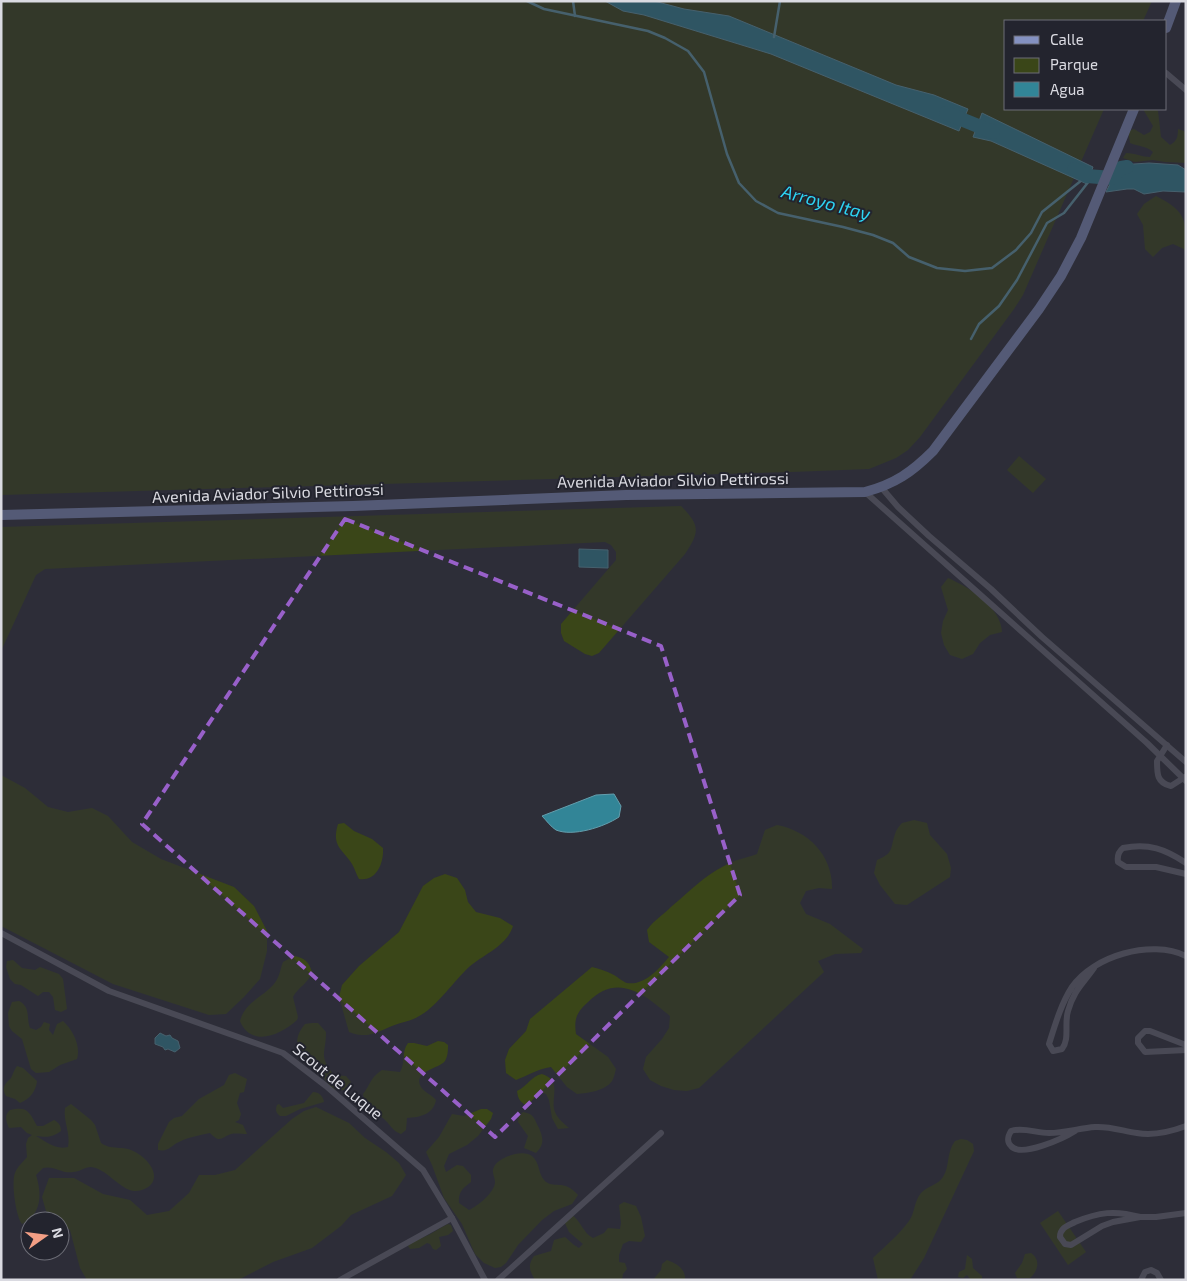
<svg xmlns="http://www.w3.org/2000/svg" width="1187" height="1281" font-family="'Exo 2',sans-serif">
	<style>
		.green { fill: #3a4618 }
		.water { fill: #328597; stroke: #649ead }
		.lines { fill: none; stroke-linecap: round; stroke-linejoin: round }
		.stream { stroke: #649ead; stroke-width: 2.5 }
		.river { stroke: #328597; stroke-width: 14 }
		.minor { stroke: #6b6c78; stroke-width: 6 }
		.primary { stroke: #8491c1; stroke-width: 10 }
		.marked { fill: none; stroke: #9860c9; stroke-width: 4; stroke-dasharray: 10 6; stroke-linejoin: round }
		.labels { text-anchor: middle; stroke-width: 4; stroke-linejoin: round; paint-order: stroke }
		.street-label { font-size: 16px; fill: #dadae1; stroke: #23242e }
		.water-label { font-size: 18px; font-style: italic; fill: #2dd4f3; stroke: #23242e }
	</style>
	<rect width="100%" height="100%" fill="#2d2e38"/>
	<g class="green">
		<polygon points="1,1 1152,1 1143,21 1006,21 1006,109 1104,109 1023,295 1014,309 920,437 908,450 896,458 869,469 791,472 1,495"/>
		<path d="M1143 109H1155L1158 111 1161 137 1170 145C1177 141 1178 137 1178 129L1184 131 1186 134V163L1165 162 1153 160 1135 162 1123 158 1126 153C1135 153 1142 157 1150 157L1153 152C1145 145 1139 147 1130 143L1128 131 1134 129 1144 135 1150 132 1153 126Z"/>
		<path d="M1156 196C1187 212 1186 219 1186 254L1184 249 1173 244 1162 248 1153 257 1145 249 1143 225 1137 214 1144 204Z"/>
		<polygon points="1019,456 1046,479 1033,493 1007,470"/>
		<path d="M681 506C700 525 700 532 685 554L599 653 592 656 585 654 564 641 561 633V624L616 560V552L611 545 605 542 45 569 36 575 1 651V527Z"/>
		<path d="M948 578C969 587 1001 607 1002 632L990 635 980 643 973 654 962 659 950 655 944 645 941 633 943 621 948 610 941 587Z"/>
		<polygon points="1,775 25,788 48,807 68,812 92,808 108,816 132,842 161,859 234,887 254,906 267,931 267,951 260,979 244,997 226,1014 209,1015 113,984 1,926"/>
		<path d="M914 820 927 823 930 835 947 854 951 868 950 877 907 905 895 904 880 885 874 873 877 860C894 853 890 849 895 834 896 830 899 826 902 823Z"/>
		<path d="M344 823 354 831 372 839 383 848C384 862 377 882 359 879 356 874 355 869 352 864 343 849 331 847 338 824Z"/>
		<path d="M777 825C809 831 833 856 832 889L819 888 806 891 800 903 806 914 830 924 863 949 861 953 835 954 818 961 824 972 699 1088 687 1091 674 1090 661 1086 650 1080 643 1069 646 1057 662 1039 669 1028 670 1016C643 993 617 972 587 1003 576 1013 574 1020 576 1034L608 1057 616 1069C615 1072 614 1078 612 1081 605 1091 588 1093 577 1094L567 1087 551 1067C537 1069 529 1075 516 1080L506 1073 505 1060 509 1049 526 1031 530 1019 592 967C600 969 606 971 614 975 618 977 623 982 627 983 644 986 659 969 669 957L649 942 647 930C654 920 663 915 672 906 689 892 704 876 724 866 734 860 746 858 757 854L765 830Z"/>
		<path d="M445 874 457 878 465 890 468 902 476 912 500 918 513 926C507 946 484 954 469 967 454 981 438 1005 421 1015 412 1021 402 1022 392 1026 375 1033 368 1039 349 1032L339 997 342 985 359 966 399 932 423 886 434 878Z"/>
		<path d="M294 956C305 958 309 962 312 972 309 983 298 987 293 997L298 1017 297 1020C281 1035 251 1048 240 1021 245 1002 263 997 274 984 280 977 280 969 283 962Z"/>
		<polygon points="13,960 22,968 35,970 40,967 59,974 63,979 67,1009 61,1012 55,1010 53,997 49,992 43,992 38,996 21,985 15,984 10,979 6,967 7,961"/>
		<path d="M19 1001C31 1007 26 1018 30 1028L36 1030 41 1027 44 1022 50 1024 49 1030 53 1035 57 1024 63 1021C73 1030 81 1046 77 1059L60 1065 49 1072 36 1073 31 1069 22 1039 12 1031 9 1026 8 1013 12 1002Z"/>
		<path d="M312 1023H318L326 1032C326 1054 318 1055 334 1075L346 1076 351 1082 345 1090C325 1092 328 1079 317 1068 302 1053 288 1045 305 1024Z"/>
		<path d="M438 1041 444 1042 448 1045C448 1050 448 1056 445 1061 439 1069 412 1071 421 1087 424 1092 432 1095 436 1100 433 1115 420 1117 407 1118L406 1130 401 1134C393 1131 391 1126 386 1121 376 1110 366 1112 363 1094 371 1084 370 1078 382 1070L400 1072C406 1062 401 1052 408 1043H414L427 1046Z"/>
		<path d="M17 1066 23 1068 37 1081C36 1091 30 1099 20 1103L15 1099 6 1096C1 1087 5 1084 11 1078 13 1074 14 1070 17 1066Z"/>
		<path d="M235 1073 247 1079 244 1092 240 1093 237 1103 241 1114 239 1120 235 1122 243 1125 247 1134C243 1134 235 1133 231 1134 222 1137 220 1144 210 1133 201 1135 188 1137 179 1142 170 1146 169 1152 158 1150V1144L169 1122 174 1118 182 1116 199 1099 224 1085 229 1075Z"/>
		<path d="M542 1074C561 1080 552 1095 554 1109 556 1117 563 1123 569 1128L558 1129 552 1118 549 1100 546 1094 540 1092 527 1106C520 1102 518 1099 517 1091 529 1085 531 1076 542 1074Z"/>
		<path d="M313 1092C319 1092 323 1096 324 1102L300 1109 286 1116H280C276 1113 275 1110 277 1105L279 1104 283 1108 304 1103Z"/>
		<path d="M71 1104 91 1120 95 1125 101 1143C114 1152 124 1143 140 1155 146 1159 155 1169 154 1177 154 1186 142 1192 134 1191 119 1189 106 1168 91 1167 85 1167 79 1172 73 1172 62 1174 54 1165 43 1168L36 1175C42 1194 42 1214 22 1224 16 1217 11 1182 15 1173 17 1167 23 1162 27 1157L26 1144 28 1138 32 1135 27 1133 21 1127 9 1128C6 1121 4 1115 10 1110 28 1106 29 1112 37 1126H43L54 1120C59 1123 61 1125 61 1131 52 1138 46 1137 36 1136 47 1142 55 1150 68 1147 71 1134 63 1121 65 1108Z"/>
		<polygon points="316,1107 349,1123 365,1138 386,1152 399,1163 406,1175 392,1196 351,1215 341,1226 312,1248 273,1262 238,1280 87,1280 80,1268 70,1230 46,1211 42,1197 49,1178 74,1178 103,1194 130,1200 147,1215 169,1211 189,1193 199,1175 215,1175 235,1170 292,1119 304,1111"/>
		<path d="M481 1109H487L493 1113 491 1119 478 1136 467 1145 449 1154 444 1166 446 1172 457 1165 463 1166 471 1175V1182C463 1188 458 1192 459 1203L469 1210C478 1206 495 1192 495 1182 495 1177 491 1172 494 1167 498 1157 523 1149 532 1156 540 1163 538 1173 544 1180 553 1190 564 1178 578 1195L572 1204 554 1211 542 1220 518 1245 506 1263 501 1267 495 1268 484 1263 475 1254 462 1224 444 1198 432 1165 426 1152 439 1137 452 1114 464 1116Z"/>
		<path d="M523 1112C535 1114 534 1119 539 1128 543 1138 545 1144 536 1153L524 1148 528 1136 518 1122 519 1116Z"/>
		<path d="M961 1139 967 1140 973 1144 974 1151 924 1258 910 1280H878L873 1258C885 1246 899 1235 909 1221 915 1213 914 1201 921 1193 927 1186 938 1185 943 1177 950 1166 946 1153 955 1141Z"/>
		<path d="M624 1202 636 1206 641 1217 645 1236 641 1242 629 1241 623 1244 619 1255V1262L625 1263 627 1269 623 1274 622 1280H535C530 1271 527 1266 534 1256L551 1251 554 1240 565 1237 574 1245 579 1248 583 1244 569 1232 564 1221 572 1215C581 1221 583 1233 593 1238L604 1233 608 1228 620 1229 621 1223 619 1205Z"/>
		<polygon points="1058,1211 1086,1252 1068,1265 1040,1223"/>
		<path d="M448 1224 451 1225 453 1231 448 1235 439 1237 441 1246 436 1250 433 1249 430 1244 427 1243 419 1248 410 1249 408 1246 413 1240C423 1240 438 1229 448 1224Z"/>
		<path d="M1031 1253C1041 1260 1038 1271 1030 1278H1017L1015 1273 1022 1263 1025 1254Z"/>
		<polygon points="967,1255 972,1259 973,1268 982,1276 982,1280 971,1280 967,1275 963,1278 958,1277 959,1272 965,1269"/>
		<path d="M667 1260C676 1263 686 1269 685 1280H653L661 1270 662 1264Z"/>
	</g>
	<g class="water">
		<polygon points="605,1 654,1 684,9 729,16 896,85 934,95 968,109 959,131 771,54 644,15 623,11"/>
		<polygon points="982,113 1093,167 1087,184 991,141 973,137"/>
		<polygon points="1149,163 1178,165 1186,170 1186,192 1163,191 1144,194 1134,189 1127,189 1106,192 1119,165"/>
		<polygon points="579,549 608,550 608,568 579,567"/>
		<path d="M614 794 621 806 619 817C604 827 573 837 556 830 551 827 546 820 542 816L596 795Z"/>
		<polygon points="160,1033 166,1036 170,1035 172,1038 178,1041 180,1048 175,1052 168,1049 165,1050 163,1047 155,1044 155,1038"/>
	</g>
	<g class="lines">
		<g class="stream">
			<polyline points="527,1 544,9 648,31 665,38 688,51 704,72 727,154 739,183 756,201 778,213 843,227 873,235 893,243 909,257 937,268 965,271 992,268 1016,250 1031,233 1042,212 1082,180"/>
			<polyline points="573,1 575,16"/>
			<polyline points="774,37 780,1"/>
			<polyline points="971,339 979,324 999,306 1017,280 1047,223 1064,213 1093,176"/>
		</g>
		<g class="river">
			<polyline points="946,113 993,132"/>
			<polyline points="1074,169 1087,176 1112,178 1121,168 1127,167"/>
		</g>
		<g class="minor">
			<polyline points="1166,73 1186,90"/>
			<polyline points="881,487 898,507 929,536 991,589 1042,637 1186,762"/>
			<polyline points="865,492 1147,743 1186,781"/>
			<path d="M1167 745 1157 761C1157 774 1157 783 1171 786L1185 777"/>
			<path d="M1186 863C1165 849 1149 843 1123 848 1118 852 1117 856 1118 862L1126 867H1156L1186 874"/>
			<polyline points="1,933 109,991 283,1053 326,1086 423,1170 452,1218 485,1280"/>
			<path d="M1094 968C1082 985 1074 990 1068 1011 1064 1024 1070 1039 1062 1049L1053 1051 1049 1044C1055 1025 1061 1004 1072 987 1093 956 1151 939 1186 956"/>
			<polyline points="1186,1045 1150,1031 1145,1031 1138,1038 1138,1043 1145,1052 1186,1050"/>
			<path d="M1075 1131C1064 1138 1021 1158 1011 1146 1006 1141 1008 1136 1011 1131 1022 1127 1037 1133 1049 1133 1065 1133 1080 1128 1095 1127 1109 1126 1123 1131 1137 1133 1154 1136 1170 1132 1186 1126"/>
			<path d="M1140 1217C1115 1210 1099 1212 1075 1222 1067 1226 1060 1228 1060 1237L1065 1244 1071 1245 1102 1226 1113 1222 1140 1217H1156L1186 1213"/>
			<polyline points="340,1280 452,1218"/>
			<polyline points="498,1280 661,1133"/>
			<polyline points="1141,1280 1145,1272 1151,1270 1157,1273 1161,1280"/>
		</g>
		<g class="primary">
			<polyline points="1166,28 1176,1"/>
			<path d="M1 515 353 506 626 495 865 492C895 484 912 472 933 451L1039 309 1061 276 1081 238 1134 109"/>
		</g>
	</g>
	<path d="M0 0H1187V1281H0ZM345 519 661 646 740 895 495 1137 142 824Z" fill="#2d2e38" fill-opacity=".55" fill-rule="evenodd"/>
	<path class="marked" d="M345 519 661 646 740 895 495 1137 142 824Z"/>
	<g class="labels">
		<g class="street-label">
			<text transform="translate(673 480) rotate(-1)" y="6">Avenida Aviador Silvio Pettirossi</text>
			<text transform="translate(268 493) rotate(-2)" y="6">Avenida Aviador Silvio Pettirossi</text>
			<text transform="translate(338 1081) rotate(39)" y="6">Scout de Luque</text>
		</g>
		<g class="water-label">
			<text transform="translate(826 203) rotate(15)" y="6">Arroyo Itay</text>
		</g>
	</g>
	<rect width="1187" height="1281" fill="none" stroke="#dadae1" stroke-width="5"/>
	<rect x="1004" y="20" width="162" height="90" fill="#23242e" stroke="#6c6d76"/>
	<rect x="1014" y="36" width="25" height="8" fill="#8491c1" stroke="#6c6d76"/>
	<text x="1050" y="45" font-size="15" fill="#dadae1">Calle</text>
	<rect x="1014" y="58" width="25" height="15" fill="#3a4618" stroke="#6c6d76"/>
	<text x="1050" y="70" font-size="15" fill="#dadae1">Parque</text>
	<rect x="1014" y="82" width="25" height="15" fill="#328597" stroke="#6c6d76"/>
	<text x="1050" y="95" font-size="15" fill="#dadae1">Agua</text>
	<g transform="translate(45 1236) rotate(76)"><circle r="24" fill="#23242e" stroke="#6c6d76"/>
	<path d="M0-4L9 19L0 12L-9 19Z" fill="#f39f85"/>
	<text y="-8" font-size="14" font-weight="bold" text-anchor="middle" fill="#dadae1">N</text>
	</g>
</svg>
